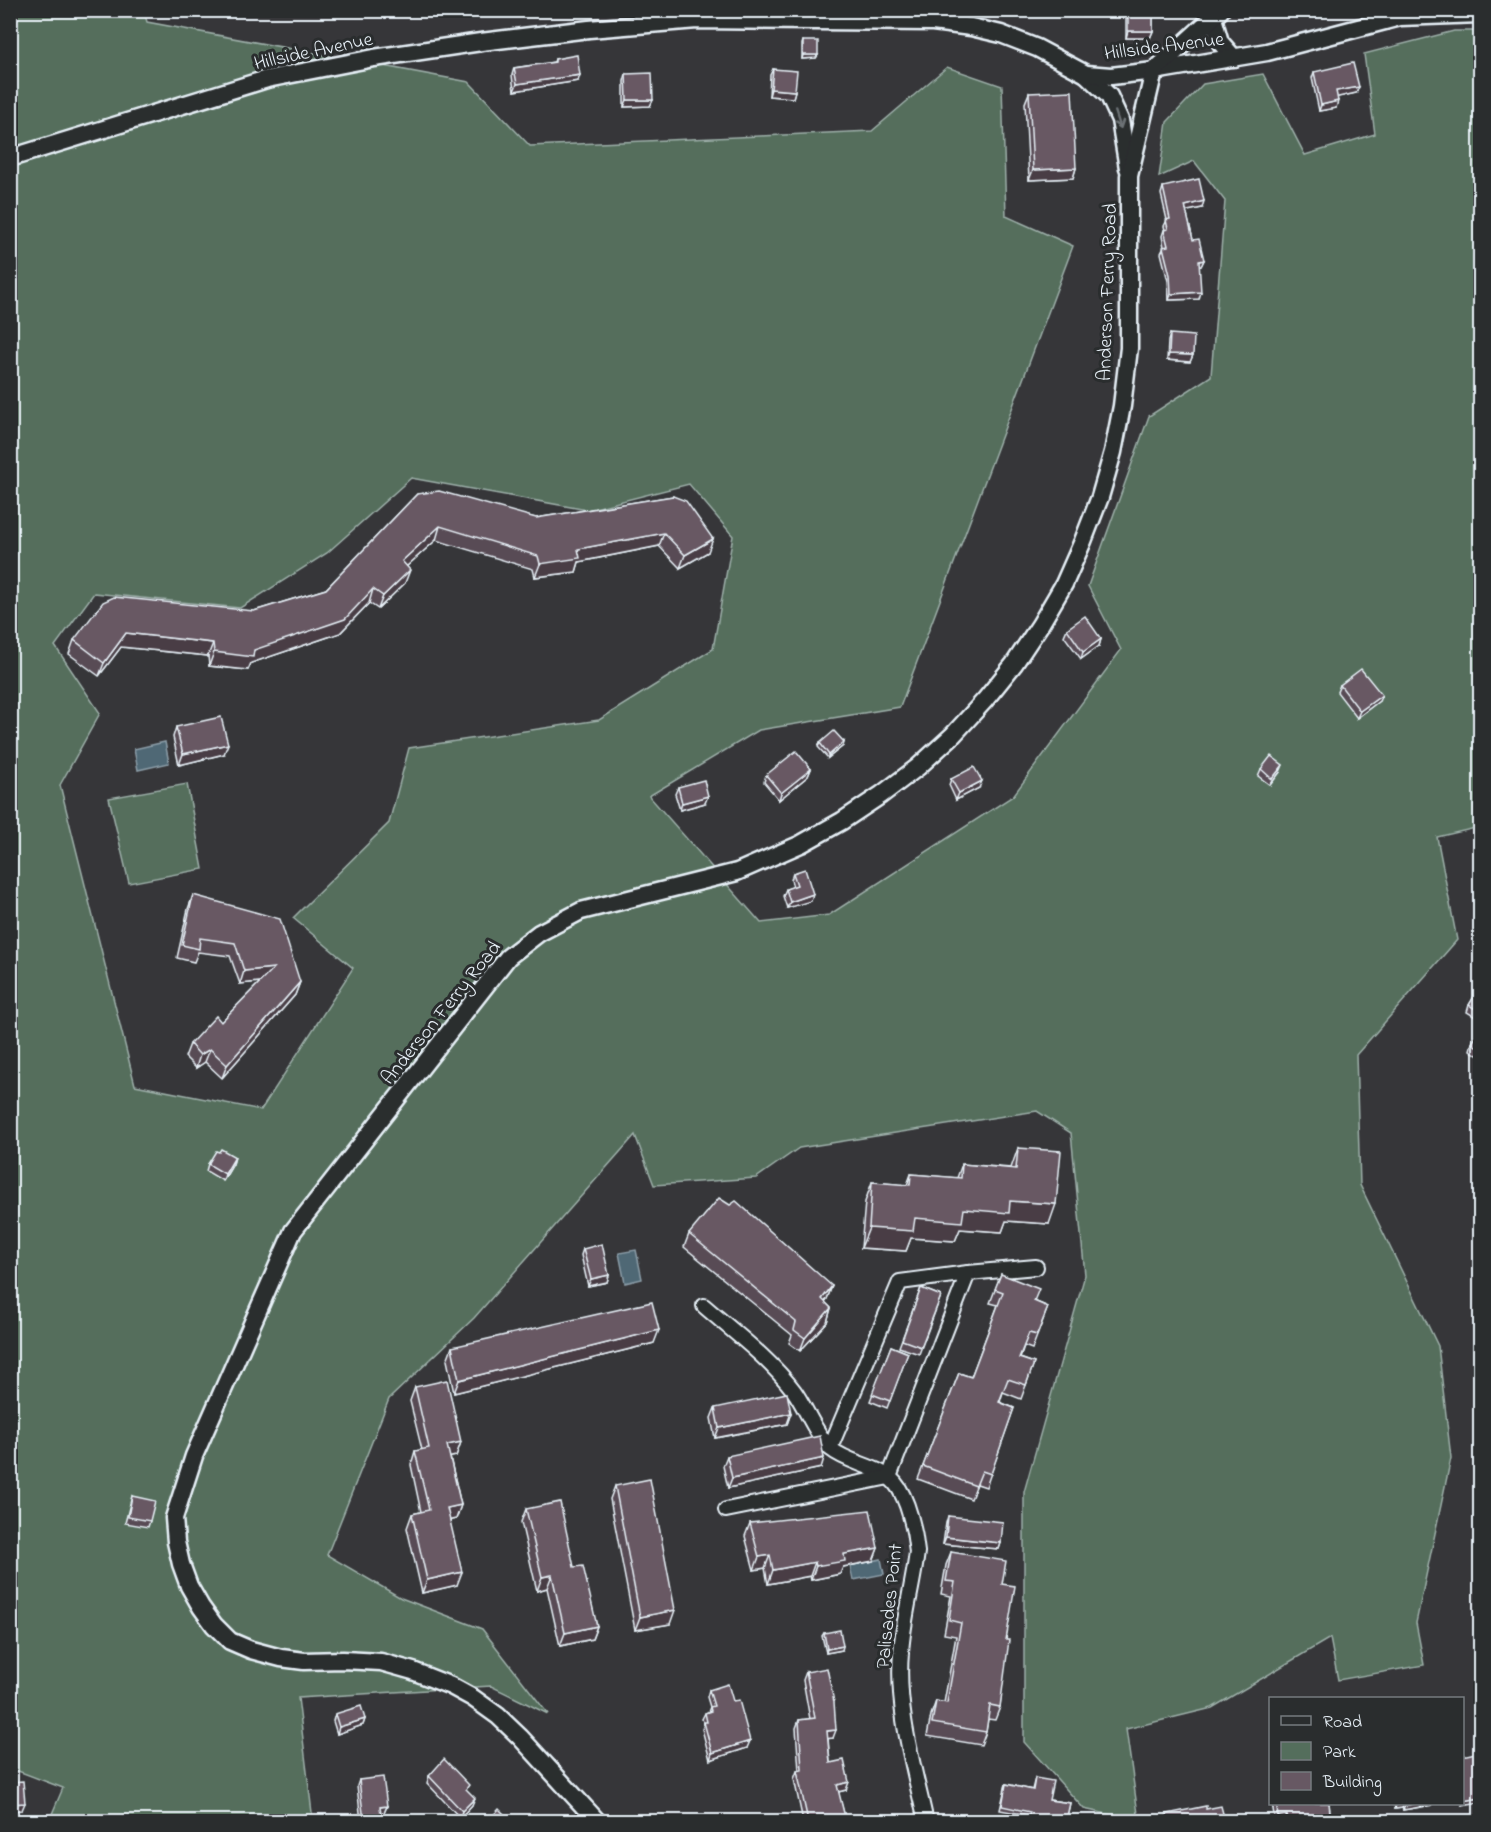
<svg xmlns="http://www.w3.org/2000/svg" width="1491" height="1832" font-family="'Indie Flower',sans-serif">
	<style>
		.green { fill: #546e5c; stroke: #9eb0aa; stroke-width: 1.5; fill-rule: evenodd }
		.water { fill: #4f6774; stroke: #8c9ea9; stroke-width: 1.5 }
		.lines { fill: none; stroke-linecap: round; stroke-linejoin: round }
		.minor-casing { stroke: #e8f1f8; stroke-width: 18 }
		.tertiary-casing { stroke: #e8f1f8; stroke-width: 21 }
		.minor { stroke: #2a2d2e; stroke-width: 14 }
		.tertiary { stroke: #2a2d2e; stroke-width: 16 }
		.wall { fill: #594c55; stroke: #e8f1f8; stroke-width: 1.5 }
		.shaded-wall { fill: #483e45; stroke: #e8f1f8; stroke-width: 1.5 }
		.building { fill: #675863; stroke: #e8f1f8; stroke-width: 1.5 }
		.oneway { stroke: #6c7275 }
		.labels { text-anchor: middle; stroke-width: 6; stroke-linejoin: round; paint-order: stroke }
		.street-label { font-size: 20px; fill: #e8f1f8; stroke: #2a2d2e }
	</style>
	<rect width="100%" height="100%" fill="#363639"/>
	<filter id="ink" filterUnits="userSpaceOnUse"><feTurbulence type="fractalNoise" baseFrequency=".0167" numOctaves="2"/><feDisplacementMap in="SourceGraphic" scale="12" xChannelSelector="R" yChannelSelector="G"/><feConvolveMatrix kernelMatrix="1 2 1 2 8 2 1 2 1" color-interpolation-filters="sRGB"/></filter>
	<g filter="url(#ink)">
		<g class="green">
			<path d="M10 11H144L147 22 469 82 530 146 872 131 947 67 1002 86 1006 216 1073 246 900 707 759 730 649 796 761 923 829 915 1013 796 1121 650 1088 586 1149 416 1211 376 1225 201 1194 161 1159 177 1167 122 1203 84 1263 74 1305 155 1375 134 1364 54 1454 31H1480V827L1437 837 1457 940 1356 1055 1360 1185 1438 1346 1451 1458 1416 1623 1424 1665 1338 1680 1330 1638 1212 1708 1126 1729 1139 1821 1084 1809 1024 1742V1492L1085 1275 1071 1133 1037 1111 799 1148 756 1178 654 1185 635 1135 474 1318 389 1399 327 1555 401 1598 482 1629 548 1714 491 1686 298 1698 313 1821H49L63 1788 10 1768ZM411 478 587 510 689 484 733 536 713 649 599 720 409 748 389 823 293 918 353 968 261 1110 135 1085 60 785 100 713 55 646 94 593 240 608 327 553Z"/>
			<polygon points="187,784 203,869 129,883 109,798"/>
		</g>
		<g class="water">
			<polygon points="165,742 169,763 138,770 134,749"/>
			<polygon points="636,1250 642,1279 625,1283 619,1253"/>
			<polygon points="881,1559 884,1574 853,1580 850,1566"/>
		</g>
		<g class="lines">
			<defs>
				<g id="minor">
					<polyline points="968,1273 1036,1267"/>
					<path d="M704 1306C735 1333 769 1358 794 1391 805 1406 817 1437 831 1449 849 1464 881 1466 895 1483 908 1498 915 1532 917 1552 913 1586 903 1619 901 1653 896 1709 914 1767 926 1822"/>
					<polyline points="726,1510 889,1477 968,1273 900,1282 830,1448"/>
				</g>
				<g id="tertiary">
					<polyline points="1213,18 1220,42 1234,58"/>
					<polyline points="1086,74 1109,96 1120,120 1128,168"/>
					<polyline points="10,158 267,79 374,58 481,42 589,29 697,20 933,22 971,27 1001,34 1037,48 1086,74 1111,76 1154,71 1267,52 1400,17 1480,14"/>
					<polyline points="598,1822 520,1737 498,1716 473,1698 451,1686 413,1671 381,1662 343,1660 304,1661 281,1658 251,1650 230,1641 214,1625 201,1607 189,1586 181,1564 176,1542 174,1518 194,1456 293,1231 508,957 539,933 581,911 737,872 801,844 842,821 881,795 918,767 953,735 985,700 1014,664 1040,625 1064,584 1083,541 1100,497 1113,452 1122,406 1129,348 1129,176 1154,71 1221,10"/>
				</g>
			</defs>
			<use href="#minor" class="minor-casing"/>
			<use href="#tertiary" class="tertiary-casing"/>
			<use href="#minor" class="minor"/>
			<use href="#tertiary" class="tertiary"/>
		</g>
		<g class="wall">
			<polygon points="1126,10 1153,10 1153,31 1150,38 1126,38"/>
			<polygon points="803,41 818,55 816,58 802,59 802,44"/>
			<polygon points="555,59 578,81 514,91 512,75 514,68 554,62"/>
			<polygon points="773,69 795,91 793,98 769,96 770,75"/>
			<polygon points="1314,72 1356,93 1337,97 1336,108 1319,111 1312,78"/>
			<polygon points="626,74 653,100 650,106 624,107 624,81"/>
			<polygon points="1029,93 1076,168 1073,178 1029,180 1025,103"/>
			<polygon points="1163,187 1202,208 1186,211 1193,240 1204,260 1201,266 1199,266 1199,299 1169,300 1168,281 1161,253 1164,247 1162,236 1164,230 1165,230 1164,226 1167,220 1161,194"/>
			<polygon points="1170,334 1193,355 1190,362 1167,360 1168,341"/>
			<polygon points="1480,472 1480,488 1474,483 1475,479"/>
			<polygon points="417,494 536,518 673,496 708,552 680,568 659,546 579,562 576,572 535,577 533,569 436,540 407,566 405,583 378,609 369,603 340,633 251,663 248,670 209,666 208,656 121,647 99,676 69,654 74,640 254,611 326,589"/>
			<polygon points="1067,629 1101,639 1099,646 1081,659 1064,636"/>
			<polygon points="1340,685 1379,701 1357,718 1337,692"/>
			<polygon points="176,727 224,754 179,765 173,737"/>
			<polygon points="844,742 843,746 828,758 818,747 820,743"/>
			<polygon points="811,769 808,776 779,800 764,782 766,775"/>
			<polygon points="1261,769 1280,772 1270,785 1258,776"/>
			<polygon points="951,779 979,788 956,800 949,785"/>
			<polygon points="678,787 705,803 680,810 675,794"/>
			<polygon points="793,873 813,894 811,901 787,908 783,896 786,889 793,887 791,880"/>
			<polygon points="193,895 300,982 295,995 222,1078 205,1062 196,1068 185,1057 190,1044 221,1022 260,982 240,984 230,956 198,952 194,962 177,958 188,909"/>
			<polygon points="1480,987 1480,1020 1467,1012 1469,1005"/>
			<polygon points="1480,1030 1480,1057 1470,1050 1472,1043"/>
			<polygon points="1018,1148 1049,1224 1006,1221 1002,1232 960,1229 955,1241 911,1238 906,1251 861,1248 865,1202 872,1182 907,1185 911,1174 957,1178 962,1164 1011,1168"/>
			<polygon points="219,1152 235,1157 233,1164 223,1181 206,1171 208,1164"/>
			<polygon points="689,1234 832,1286 827,1299 825,1302 831,1308 827,1322 800,1351 789,1343 792,1335 684,1247"/>
			<polygon points="583,1249 609,1275 607,1282 588,1286 581,1255"/>
			<polygon points="1001,1274 1034,1301 1048,1307 1032,1349 1024,1346 1020,1358 1034,1363 1021,1399 1003,1392 1000,1402 1014,1408 986,1487 977,1484 971,1499 918,1479 959,1373 971,1377 998,1305 990,1303"/>
			<polygon points="921,1288 941,1296 919,1354 899,1347"/>
			<polygon points="654,1343 454,1393 447,1360 452,1347"/>
			<polygon points="891,1346 908,1353 887,1408 870,1401"/>
			<polygon points="415,1387 461,1442 456,1456 450,1457 461,1505 456,1519 450,1520 457,1585 422,1593 407,1528 412,1514 421,1512 411,1465 415,1451 422,1450 410,1401"/>
			<polygon points="715,1408 791,1413 787,1424 715,1438 711,1418"/>
			<polygon points="727,1456 821,1468 728,1488 723,1466"/>
			<polygon points="615,1486 670,1624 635,1630 610,1499"/>
			<polygon points="132,1496 150,1521 148,1527 125,1523"/>
			<polygon points="526,1509 597,1626 592,1639 560,1646 547,1588 537,1591 521,1522"/>
			<polygon points="948,1516 1001,1543 999,1549 943,1544 946,1523"/>
			<polygon points="750,1523 878,1548 873,1561 843,1567 840,1574 811,1580 810,1576 768,1584 765,1568 754,1570 745,1536"/>
			<polygon points="951,1552 1002,1584 1006,1640 1000,1707 995,1720 988,1719 986,1732 981,1745 927,1736 931,1715 936,1701 944,1703 956,1636 944,1634 951,1596 941,1594 946,1565"/>
			<polygon points="824,1633 842,1650 826,1653 822,1636"/>
			<polygon points="806,1672 833,1738 828,1738 830,1763 846,1790 838,1792 846,1821 803,1821 794,1779 797,1771 799,1771 796,1728 799,1720 810,1719 803,1680"/>
			<polygon points="709,1690 747,1748 710,1760 702,1729 704,1724 702,1719 705,1713 708,1712 710,1707 707,1697"/>
			<polygon points="335,1714 365,1719 363,1725 337,1734 333,1721"/>
			<polygon points="429,1776 472,1805 460,1818 427,1783"/>
			<polygon points="1035,1778 1049,1800 1070,1803 1066,1821 1052,1821 1046,1820 1046,1821 1027,1821 1028,1815 1000,1810 1006,1784 1032,1790"/>
			<polygon points="359,1780 387,1806 384,1813 381,1813 382,1821 361,1821 357,1786"/>
			<polygon points="1272,1803 1329,1803 1330,1813 1328,1820 1317,1821 1275,1821"/>
			<polygon points="1394,1803 1432,1803 1432,1805 1403,1810 1402,1808 1395,1809"/>
		</g>
		<g class="shaded-wall">
			<polygon points="1128,31 1153,31 1150,38 1126,38"/>
			<polygon points="803,55 818,55 816,58 802,59"/>
			<polygon points="580,75 578,81 514,91 517,84"/>
			<polygon points="1359,87 1356,93 1334,98 1336,91"/>
			<polygon points="771,89 795,91 793,98 769,96"/>
			<polygon points="627,100 653,100 650,106 624,107"/>
			<polygon points="1338,101 1336,108 1319,111 1321,105"/>
			<polygon points="1076,168 1073,178 1029,180 1033,170"/>
			<polygon points="1204,201 1202,208 1183,212 1185,206"/>
			<polygon points="1204,260 1201,266 1197,267 1199,261"/>
			<polygon points="1201,292 1199,299 1169,300 1171,294"/>
			<polygon points="1169,354 1193,355 1190,362 1167,360"/>
			<polygon points="440,526 436,540 398,574 402,561"/>
			<polygon points="664,533 659,546 579,562 576,572 535,577 540,564 578,549"/>
			<polygon points="713,539 708,552 680,568 685,555"/>
			<polygon points="410,570 405,583 378,609 383,596"/>
			<polygon points="373,589 369,603 340,633 251,663 248,670 209,666 214,652 254,650"/>
			<polygon points="126,633 213,643 208,656 121,647 99,676 104,663"/>
			<polygon points="1101,639 1099,646 1081,659 1083,652"/>
			<polygon points="1382,695 1379,701 1357,718 1360,711"/>
			<polygon points="844,742 843,746 828,758 829,755"/>
			<polygon points="228,744 224,754 179,765 183,754"/>
			<polygon points="1283,765 1280,772 1270,785 1272,779"/>
			<polygon points="811,769 808,776 779,800 781,793"/>
			<polygon points="982,781 979,788 956,800 959,793"/>
			<polygon points="708,796 705,803 680,810 682,803"/>
			<polygon points="813,894 811,901 787,908 790,902"/>
			<polygon points="274,968 269,981 240,984 244,971"/>
			<polygon points="300,982 295,995 222,1078 227,1065"/>
			<polygon points="210,1049 205,1062 196,1068 200,1055"/>
			<polygon points="235,1157 233,1164 223,1181 225,1174"/>
			<polygon points="1010,1201 1056,1204 1049,1224 1006,1221 1002,1232 960,1229 955,1241 911,1238 906,1251 861,1248 869,1228 915,1218"/>
			<polygon points="609,1275 607,1282 588,1286 591,1279"/>
			<polygon points="832,1286 827,1299 817,1312 822,1299"/>
			<polygon points="831,1308 827,1322 800,1351 805,1338"/>
			<polygon points="659,1330 654,1343 454,1393 459,1380"/>
			<polygon points="791,1413 787,1424 715,1438 719,1428"/>
			<polygon points="461,1442 456,1456 442,1459 447,1445"/>
			<polygon points="824,1458 821,1468 728,1488 732,1478"/>
			<polygon points="461,1505 456,1519 442,1522 447,1508"/>
			<polygon points="946,1537 1001,1543 999,1549 943,1544"/>
			<polygon points="878,1548 873,1561 843,1567 840,1574 811,1580 816,1566 844,1554"/>
			<polygon points="770,1555 765,1568 754,1570 759,1557"/>
			<polygon points="815,1562 810,1576 768,1584 773,1570"/>
			<polygon points="462,1572 457,1585 422,1593 427,1580"/>
			<polygon points="552,1575 547,1588 537,1591 542,1577"/>
			<polygon points="675,1610 670,1624 635,1630 640,1617"/>
			<polygon points="597,1626 592,1639 560,1646 565,1633"/>
			<polygon points="843,1646 842,1650 826,1653 827,1649"/>
			<polygon points="365,1719 363,1725 337,1734 339,1727"/>
			<polygon points="836,1730 833,1738 824,1739 827,1731"/>
			<polygon points="750,1741 747,1748 710,1760 712,1753"/>
			<polygon points="849,1782 846,1790 834,1793 837,1785"/>
			<polygon points="475,1798 472,1805 460,1818 462,1811"/>
			<polygon points="1480,1798 1480,1802 1462,1805 1464,1801"/>
			<polygon points="25,1803 22,1810 10,1811 10,1804"/>
			<polygon points="1404,1803 1402,1808 1395,1809 1396,1805"/>
			<polygon points="1416,1803 1432,1803 1432,1805 1403,1810 1405,1806"/>
			<polygon points="387,1806 384,1813 378,1813 380,1807"/>
			<polygon points="1330,1813 1328,1820 1317,1821 1287,1821 1288,1820"/>
			<polygon points="1287,1815 1284,1821 1276,1821 1278,1816"/>
		</g>
		<g class="building">
			<rect x="1128" y="10" width="25" height="21"/>
			<rect x="803" y="41" width="15" height="14"/>
			<polygon points="577,55 580,75 517,84 514,68 555,62 555,59"/>
			<polygon points="1353,63 1359,87 1336,91 1338,101 1321,105 1314,72"/>
			<polygon points="773,69 797,71 795,91 771,89"/>
			<polygon points="652,73 653,100 627,100 626,74"/>
			<polygon points="1072,91 1076,168 1033,170 1029,93"/>
			<polygon points="1199,179 1204,201 1185,206 1193,240 1199,239 1204,260 1199,261 1201,292 1171,294 1170,275 1163,247 1168,246 1164,230 1168,229 1166,220 1170,219 1163,187"/>
			<polygon points="1170,334 1194,336 1193,355 1169,354"/>
			<polygon points="1480,472 1480,484 1475,479"/>
			<polygon points="439,491 536,518 673,496 686,501 713,539 685,555 664,533 578,549 580,558 540,564 538,556 440,526 402,561 410,570 383,596 373,589 345,619 254,650 253,657 214,652 213,643 126,633 104,663 74,640 103,602 114,597 254,611 326,589 417,494"/>
			<polygon points="1085,616 1101,639 1083,652 1067,629"/>
			<polygon points="1361,669 1382,695 1360,711 1340,685"/>
			<polygon points="221,717 228,744 183,754 176,727"/>
			<polygon points="834,731 844,742 829,755 820,743"/>
			<polygon points="796,751 811,769 781,793 766,775"/>
			<polygon points="1271,756 1283,765 1272,779 1261,769"/>
			<polygon points="974,767 982,781 959,793 951,779"/>
			<polygon points="704,780 708,796 682,803 678,787"/>
			<polygon points="805,869 813,894 790,902 786,889 797,885 793,873"/>
			<polygon points="193,895 280,919 300,982 227,1065 210,1049 200,1055 190,1044 216,1016 221,1022 274,968 244,971 235,943 200,938 199,949 182,945"/>
			<polygon points="1480,987 1480,1012 1469,1005"/>
			<polygon points="1480,1030 1480,1049 1472,1043"/>
			<polygon points="1018,1148 1061,1151 1056,1204 1010,1201 1009,1213 964,1209 962,1222 915,1218 913,1231 869,1228 872,1182 910,1185 911,1174 961,1178 962,1164 1016,1169"/>
			<polygon points="221,1149 235,1157 225,1174 208,1164 216,1151 219,1152"/>
			<polygon points="719,1198 730,1205 736,1201 832,1286 822,1299 831,1308 805,1338 794,1330 796,1322 689,1234"/>
			<polygon points="602,1244 609,1275 591,1279 583,1249"/>
			<polygon points="1001,1274 1039,1289 1034,1301 1048,1307 1037,1335 1029,1333 1019,1358 1034,1363 1026,1385 1008,1379 999,1402 1014,1408 991,1474 982,1471 976,1486 923,1466 959,1373 971,1377 1003,1292 995,1289"/>
			<polygon points="921,1288 941,1296 921,1347 902,1340"/>
			<polygon points="652,1302 659,1330 459,1380 452,1347"/>
			<polygon points="891,1346 908,1353 890,1401 872,1394"/>
			<polygon points="447,1380 461,1442 447,1445 461,1505 447,1508 462,1572 427,1580 412,1514 429,1510 415,1451 429,1448 415,1387"/>
			<polygon points="787,1393 791,1413 719,1428 715,1408"/>
			<polygon points="820,1436 824,1458 732,1478 727,1456"/>
			<polygon points="650,1479 675,1610 640,1617 615,1486"/>
			<polygon points="132,1496 155,1501 150,1521 128,1517"/>
			<polygon points="560,1502 574,1567 583,1566 597,1626 565,1633 552,1575 542,1577 526,1509"/>
			<polygon points="870,1510 878,1548 844,1554 845,1561 816,1566 815,1562 773,1570 770,1555 759,1557 750,1523"/>
			<polygon points="948,1516 1003,1522 1001,1543 946,1537"/>
			<polygon points="951,1552 1006,1561 1002,1584 1015,1586 1006,1640 1009,1640 1000,1707 990,1705 986,1732 932,1723 936,1701 947,1703 961,1623 949,1620 955,1582 946,1581"/>
			<polygon points="840,1630 843,1646 827,1649 824,1633"/>
			<polygon points="827,1668 834,1702 836,1730 827,1731 830,1763 844,1760 849,1782 837,1785 846,1821 808,1821 797,1771 802,1770 799,1720 815,1718 806,1672"/>
			<polygon points="728,1684 733,1701 739,1700 750,1741 712,1753 704,1722 707,1722 705,1713 711,1711 710,1707 714,1706 709,1690"/>
			<polygon points="361,1706 365,1719 339,1727 335,1714"/>
			<polygon points="1480,1752 1480,1798 1464,1801 1462,1795 1462,1756"/>
			<polygon points="444,1759 469,1785 466,1789 475,1798 462,1811 429,1776"/>
			<polygon points="383,1777 387,1806 380,1807 382,1821 364,1821 359,1780"/>
			<polygon points="1035,1778 1053,1781 1049,1800 1070,1803 1066,1821 1047,1817 1046,1821 1028,1820 1030,1812 1002,1806 1006,1784 1033,1790"/>
			<polygon points="23,1781 25,1803 10,1804 10,1782"/>
			<polygon points="1276,1803 1329,1803 1330,1813 1288,1820 1287,1815 1278,1816"/>
			<polygon points="1404,1803 1416,1803 1405,1806"/>
			<polygon points="1206,1806 1206,1809 1221,1806 1225,1821 1168,1821 1167,1814"/>
			<polygon points="499,1809 511,1821 488,1821"/>
		</g>
		<defs><path id="oneway-shaft" d="M-6 0H5M1.5-3L5.5 0L1.5 3" fill="none" stroke-width="1.6" stroke-linecap="round" stroke-linejoin="round" transform="scale(1.5)"/></defs>
		<use class="oneway" href="#oneway-shaft" transform="translate(1118 120) rotate(72)"/>
	</g>
	<g class="labels">
		<g class="street-label">
			<text transform="translate(1164 45) rotate(-7)" y="7">Hillside Avenue</text>
			<text transform="translate(313 50) rotate(-12)" y="7">Hillside Avenue</text>
			<text transform="translate(1106 292) rotate(-88)" y="7">Anderson Ferry Road</text>
			<text transform="translate(440 1012) rotate(-51)" y="7">Anderson Ferry Road</text>
			<text transform="translate(888 1606) rotate(-84)" y="7">Palisades Point</text>
		</g>
	</g>
	<rect width="1491" height="1832" fill="none" stroke="#2a2d2e" stroke-width="36"/>
	<rect x="18" y="18" width="1455" height="1796" fill="none" stroke="#e8f1f8" stroke-width="2" filter="url(#ink)"/>
	<rect x="1269" y="1697" width="195" height="108" fill="#2a2d2e" stroke="#767b7f" stroke-width="1.5"/>
	<rect x="1281" y="1716" width="30" height="9" fill="#2a2d2e" stroke="#767b7f" stroke-width="1.5"/>
	<text x="1323" y="1727" font-size="18" fill="#e8f1f8">Road</text>
	<rect x="1281" y="1742" width="30" height="18" fill="#546e5c" stroke="#767b7f" stroke-width="1.5"/>
	<text x="1323" y="1757" font-size="18" fill="#e8f1f8">Park</text>
	<rect x="1281" y="1772" width="30" height="18" fill="#675863" stroke="#767b7f" stroke-width="1.5"/>
	<text x="1323" y="1787" font-size="18" fill="#e8f1f8">Building</text>
</svg>
